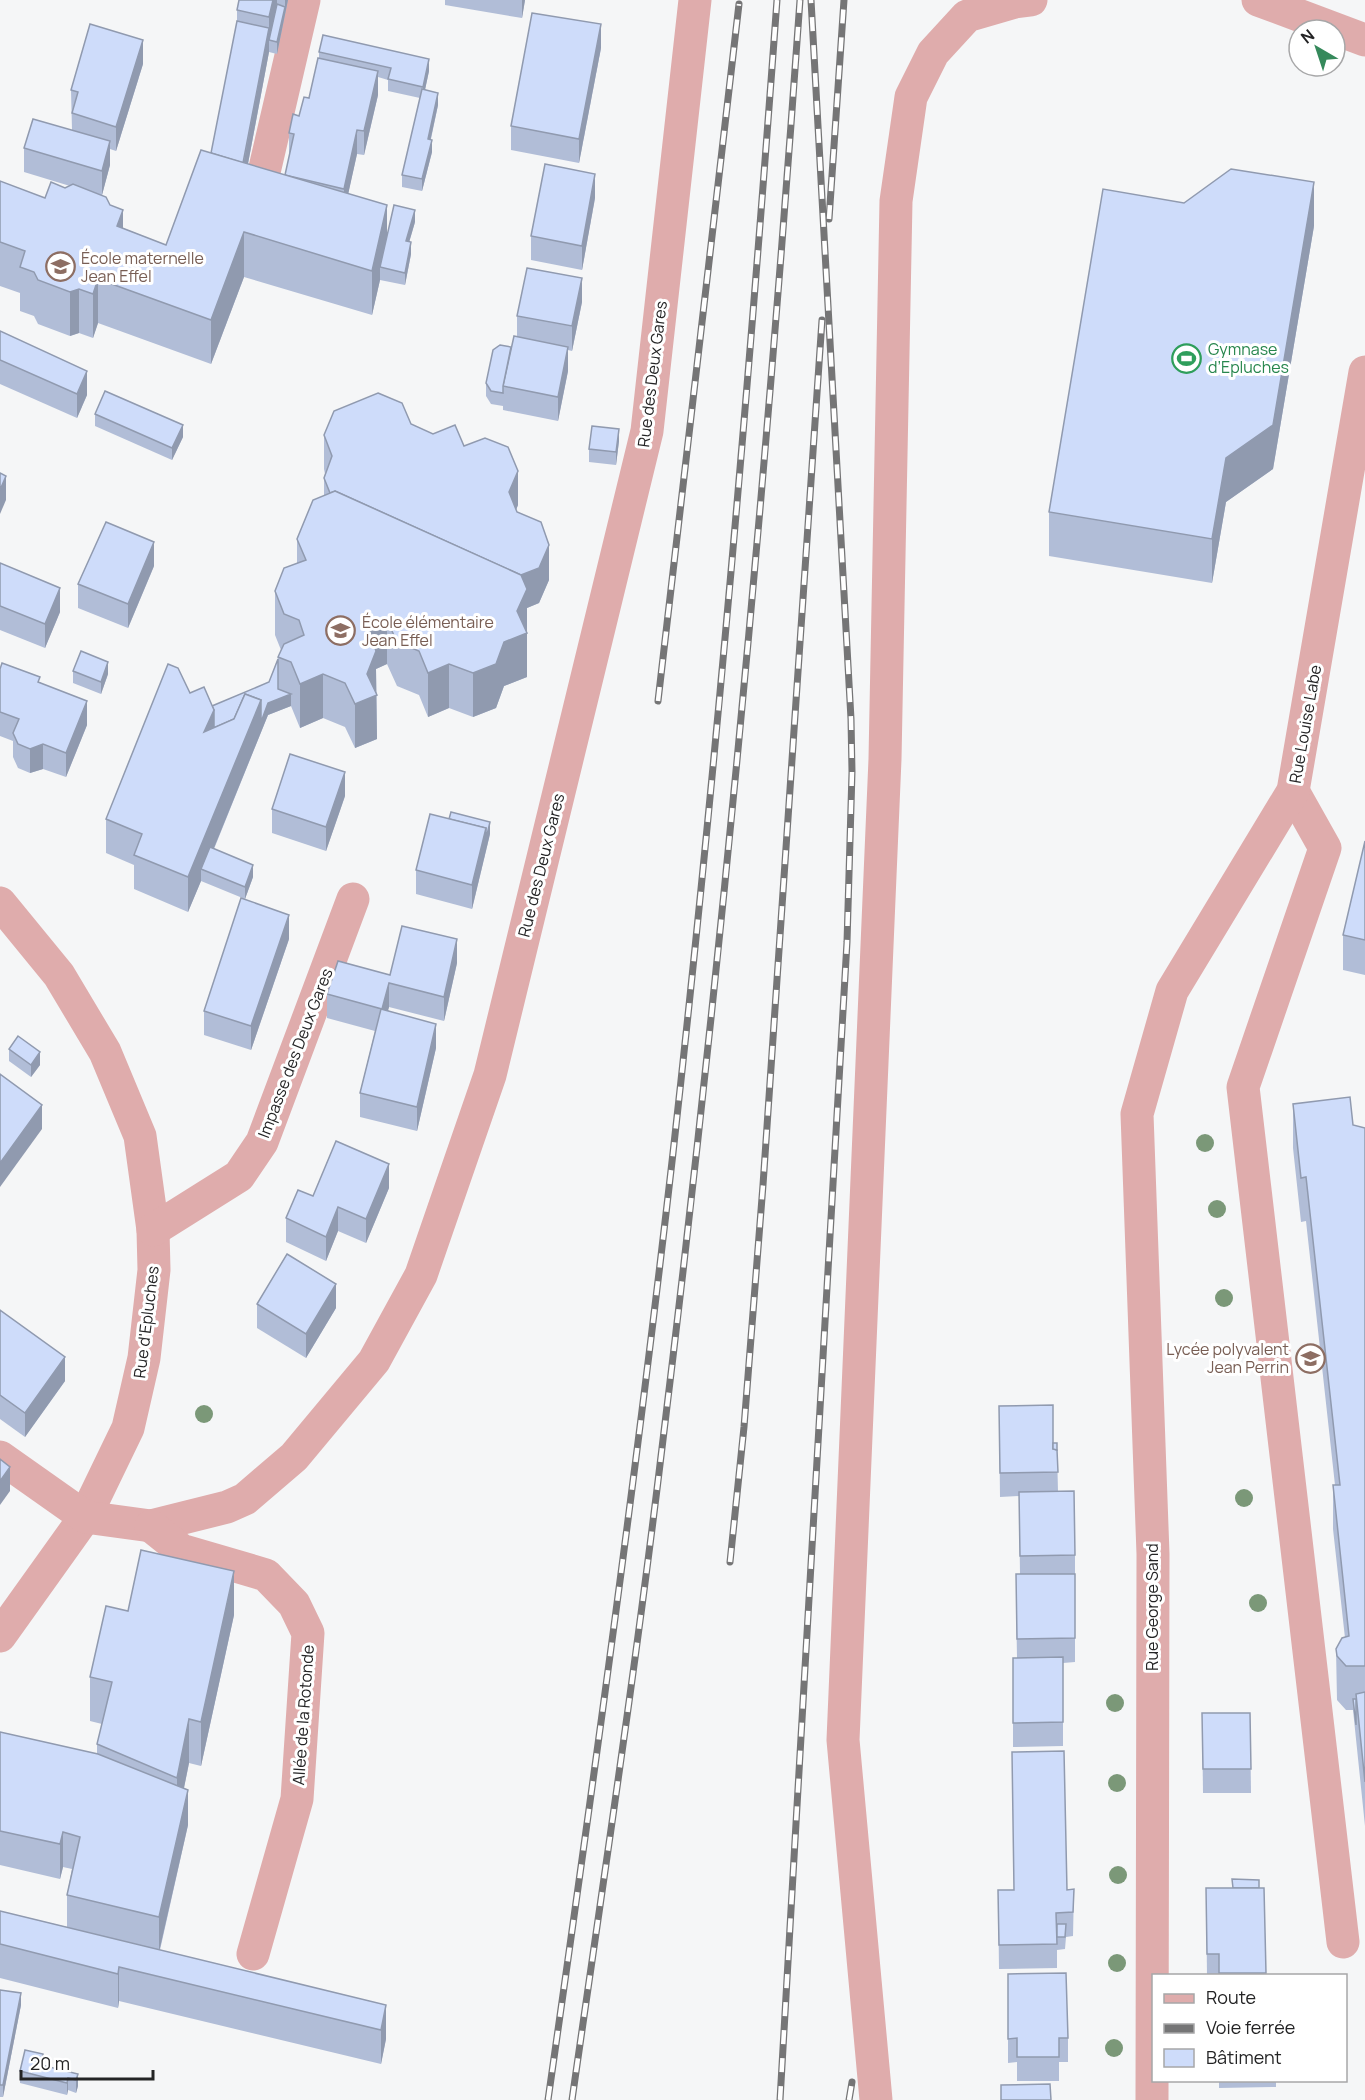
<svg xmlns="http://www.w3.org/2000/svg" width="1365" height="2100" font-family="Manrope,sans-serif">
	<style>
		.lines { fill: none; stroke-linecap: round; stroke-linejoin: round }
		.minor { stroke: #dfacac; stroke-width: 33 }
		.rail-casing { stroke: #757576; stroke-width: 7 }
		.rail { stroke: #fff; stroke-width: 4.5; stroke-dasharray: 14; stroke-linecap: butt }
		.tree { fill: #7b9878 }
		.wall { fill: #b1bdd7 }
		.shaded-wall { fill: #909aaf }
		.building { fill: #cedcfa; stroke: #909aaf; stroke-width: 1.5 }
		.labels { text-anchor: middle; stroke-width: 6; stroke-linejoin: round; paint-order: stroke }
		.education-label { font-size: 16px; fill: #785e54; stroke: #fff; text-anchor: start }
		.leisure-label { font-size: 16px; fill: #27864d; stroke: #fff; text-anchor: start }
		.street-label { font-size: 16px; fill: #242425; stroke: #fff }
	</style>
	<rect width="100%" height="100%" fill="#f5f6f7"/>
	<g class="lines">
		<g class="minor">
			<polyline points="1258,0 1365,40"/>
			<polyline points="258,198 304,0"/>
			<polyline points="1293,791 1325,848 1243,1087 1343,1942"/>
			<polyline points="0,903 59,975 105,1052 140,1136 153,1230 154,1270 144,1358 128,1428 85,1517 0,1636"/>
			<polyline points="153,1230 239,1176 262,1142 353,899"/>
			<polyline points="0,1457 85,1517 151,1526 227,1507 245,1499 294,1457 374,1361 421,1275 490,1075 647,431 695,0"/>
			<polyline points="151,1526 181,1550 266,1575 294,1604 308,1633 297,1799 253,1954"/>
			<polyline points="876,2100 843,1740 885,759 896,201 911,97 933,53 967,16 1015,2 1031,0"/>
			<polyline points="1152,2100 1153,1554 1137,1114 1172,991 1293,791 1365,372"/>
		</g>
		<defs>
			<g id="rail">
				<polyline points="829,219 844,0"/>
				<polyline points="658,701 739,4"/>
				<polyline points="730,1562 744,1427 763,1185 822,320"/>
				<path d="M548 2100C593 1785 637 1469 673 1153 716 769 749 385 777 0"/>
				<path d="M572 2100C603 1883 636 1666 662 1448 721 967 766 484 800 0"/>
				<polyline points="780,2100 847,942 852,772 851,719 811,0"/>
				<polyline points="849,2100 852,2082"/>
			</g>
		</defs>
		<use href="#rail" class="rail-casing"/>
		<use href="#rail" class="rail"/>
	</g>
	<g class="tree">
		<circle cx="1205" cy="1143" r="9"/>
		<circle cx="1217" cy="1209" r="9"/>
		<circle cx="1224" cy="1298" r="9"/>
		<circle cx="204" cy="1414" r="9"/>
		<circle cx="1244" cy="1498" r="9"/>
		<circle cx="1258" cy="1603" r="9"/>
		<circle cx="1115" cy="1703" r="9"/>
		<circle cx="1117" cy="1783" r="9"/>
		<circle cx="1118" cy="1875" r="9"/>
		<circle cx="1117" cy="1963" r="9"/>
		<circle cx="1114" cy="2048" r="9"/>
	</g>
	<g class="wall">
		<polygon points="239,0 288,0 277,54 269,52 248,164 285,175 289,157 289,133 309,98 319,58 319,52 429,71 425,90 438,105 431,139 432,152 422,191 402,187 402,175 420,98 388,91 388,80 378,77 378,95 364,155 357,154 348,194 387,237 415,222 409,242 411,254 405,285 380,280 372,315 244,277 211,364 98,323 93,338 79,333 70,336 38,324 34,316 20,311 20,293 0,286 0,181 45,198 70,186 24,172 24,148 72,130 71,90 143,64 116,151 110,149 110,165 102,195 123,228 166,245 211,153 237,21 237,10"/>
		<polygon points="445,0 525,0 522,18 445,5"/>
		<polygon points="601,48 579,163 511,150 511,126"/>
		<polygon points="595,198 582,270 531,260 531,236"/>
		<polygon points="1314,226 1273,469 1226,502 1212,583 1049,556 1049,512"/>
		<polygon points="582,302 572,351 568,350 568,371 558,421 503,410 503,406 491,404 486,396 486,383 511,347 517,337 517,316"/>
		<polygon points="0,331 87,395 77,418 0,384"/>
		<polygon points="95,414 183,437 172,460 95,426"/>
		<polygon points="411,424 433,434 464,446 518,505 516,510 549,580 539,603 527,608 527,677 504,686 496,708 473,717 449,708 428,717 419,695 397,686 387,664 376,669 377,739 355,748 345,727 323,718 300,728 291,706 268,715 214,849 253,877 245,899 201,881 188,912 134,889 134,865 106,853 106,819 190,693 212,706 269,682 281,650 275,635 275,591 297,563 297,539 324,496 324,478 325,474 324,469 324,435"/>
		<polygon points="619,441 616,465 589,462 589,449"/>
		<polygon points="0,563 60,612 45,648 0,630"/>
		<polygon points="154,566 128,628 78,608 78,584"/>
		<polygon points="0,669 40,682 87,725 66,777 43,769 30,773 18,768 13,757 13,741 0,736"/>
		<polygon points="73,671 108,674 101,694 73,683"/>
		<polygon points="345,796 326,851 272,833 272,809"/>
		<polygon points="490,834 472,909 416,894 416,870"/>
		<polygon points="1365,841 1365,975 1343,970 1343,935"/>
		<polygon points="289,939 251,1050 204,1035 204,1011"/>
		<polygon points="457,963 444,1021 389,1007 388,1010 436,1048 417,1131 360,1117 360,1093 375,1031 327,1018 327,994 390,975"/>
		<polygon points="9,1049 40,1065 31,1077 9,1061"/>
		<polygon points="1293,1104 1353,1125 1365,1128 1365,1826 1353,1710 1346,1710 1337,1700 1336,1649 1345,1638 1333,1529 1333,1485 1335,1485 1306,1221 1301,1222 1293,1148"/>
		<polygon points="389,1188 366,1243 338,1231 326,1261 286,1242 286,1218 313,1196"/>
		<polygon points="257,1304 336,1308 306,1358 257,1328"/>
		<polygon points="0,1310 65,1381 25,1437 0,1419"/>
		<polygon points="999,1406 1053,1443 1057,1450 1058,1492 1075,1555 1075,1662 1063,1663 1063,1746 1013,1747 1013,1658 1017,1658 1016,1598 1020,1574 1019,1496 1000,1497"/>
		<polygon points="128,1611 234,1615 201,1766 189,1763 184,1788 188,1825 160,1950 386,2005 386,2039 381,2064 119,2001 118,2008 0,1978 0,1911 67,1927 67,1895 72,1869 63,1867 60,1879 0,1865 0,1732 97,1754 97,1744 102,1724 90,1721 90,1677"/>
		<polygon points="1202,1713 1250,1713 1251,1793 1203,1793"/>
		<polygon points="1206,1888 1264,1888 1266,1976 1207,1976"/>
		<polygon points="1074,1889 1073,1936 1066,1937 1065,1949 1057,1950 1057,1968 999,1969 998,1890"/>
		<polygon points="1008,1974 1068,2038 1068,2062 1059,2062 1059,2081 1017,2081 1017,2062 1008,2063"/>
		<polygon points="0,1990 21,2005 3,2097 0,2097"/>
		<polygon points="43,2065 78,2074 78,2086 76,2093 68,2090 67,2095 20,2083 20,2071"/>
		<polygon points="1219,2080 1276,2080 1276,2087 1219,2088"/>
	</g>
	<g class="shaded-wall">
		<polygon points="273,0 277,0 277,17 269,40 269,52 240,206 240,182 269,28 269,17"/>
		<polygon points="285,0 288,0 277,54 277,42 285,7"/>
		<polygon points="522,0 525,0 522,18"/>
		<polygon points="601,24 601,48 579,163 579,139"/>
		<polygon points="143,40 143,64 116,151 116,127"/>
		<polygon points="429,59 429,71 423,99 423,87"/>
		<polygon points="378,71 378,95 364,155 364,131"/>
		<polygon points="438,93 438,105 428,151 428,139"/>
		<polygon points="357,130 357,154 344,213 344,189"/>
		<polygon points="432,140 432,152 422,191 422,179"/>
		<polygon points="110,141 110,165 102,195 102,171"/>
		<polygon points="595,174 595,198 582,270 582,246"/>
		<polygon points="1314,182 1314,226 1273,469 1226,502 1212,583 1212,539 1226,458"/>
		<polygon points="387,205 387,249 380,267 380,280 372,315 372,271"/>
		<polygon points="123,210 123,254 117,226"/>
		<polygon points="415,210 415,222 406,253 406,241"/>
		<polygon points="244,232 244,277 211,364 211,320"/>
		<polygon points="411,242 411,254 405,285 405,273"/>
		<polygon points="582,278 582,302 572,351 572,326"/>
		<polygon points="98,279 98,323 93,338 93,294"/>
		<polygon points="79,289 79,333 70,336 70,292"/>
		<polygon points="568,347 568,371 558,421 558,397"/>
		<polygon points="87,371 87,395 77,418 77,394"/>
		<polygon points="183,425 183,437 172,460 172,448"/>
		<polygon points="619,429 619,441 616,465 616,452"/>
		<polygon points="518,471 518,505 509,527 509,492"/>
		<polygon points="6,476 6,500 0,514 0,490"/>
		<polygon points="154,542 154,566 128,628 128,604"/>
		<polygon points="549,545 549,580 539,603 527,608 527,677 504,686 496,708 473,717 473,673 518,576"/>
		<polygon points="60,588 60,612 45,648 45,624"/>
		<polygon points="387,620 387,664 376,669 377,739 355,748 355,704 368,629"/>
		<polygon points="108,662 108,674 101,694 101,682"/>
		<polygon points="449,664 449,708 428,717 428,673"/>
		<polygon points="323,674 323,718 300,728 300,684"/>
		<polygon points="291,694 291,706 268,715 205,870 201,869 201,881 188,912 188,877 261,700 268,703"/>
		<polygon points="87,701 87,725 66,777 66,753"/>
		<polygon points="214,710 214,744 204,732"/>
		<polygon points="43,744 43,769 30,773 30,749"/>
		<polygon points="345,772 345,796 326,851 326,827"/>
		<polygon points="490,822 490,834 472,909 472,885 486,828"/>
		<polygon points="253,865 253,877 245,899 245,887"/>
		<polygon points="289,915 289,939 251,1050 251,1026"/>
		<polygon points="457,939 457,963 444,1021 444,997"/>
		<polygon points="389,983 389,1007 382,1033 382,1009"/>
		<polygon points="436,1024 436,1048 417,1131 417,1107"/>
		<polygon points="40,1052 40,1065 31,1077 31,1065"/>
		<polygon points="42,1105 42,1129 0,1187 0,1163"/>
		<polygon points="389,1164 389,1188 366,1243 366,1219"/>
		<polygon points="338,1207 338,1231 326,1261 326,1237"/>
		<polygon points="336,1284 336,1308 306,1358 306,1334"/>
		<polygon points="65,1357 65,1381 25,1437 25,1413"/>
		<polygon points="10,1467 10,1491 0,1505 0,1481"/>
		<polygon points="234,1571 234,1615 201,1766 201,1722"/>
		<polygon points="189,1719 189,1763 177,1822 177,1778"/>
		<polygon points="188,1790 188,1825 159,1952 159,1917"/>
		<polygon points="63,1832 63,1867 60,1879 60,1844"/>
		<polygon points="119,1967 119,2001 118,2008 118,1974"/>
		<polygon points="21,1993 21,2005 3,2097 3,2085"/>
		<polygon points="386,2005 386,2039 381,2064 381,2030"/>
		<polygon points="78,2074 78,2086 76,2093 76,2080"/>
		<polygon points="68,2078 68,2090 67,2095 67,2083"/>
	</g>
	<g class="building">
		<polygon points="239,0 273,0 269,17 237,10"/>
		<polygon points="277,4 285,7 277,42 269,40"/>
		<polygon points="532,13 601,24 579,139 511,126"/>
		<polygon points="237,21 269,28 243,163 211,153"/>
		<polygon points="90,24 143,40 116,127 72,113 78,92 71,90"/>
		<polygon points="323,35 429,59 423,87 388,79 391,68 319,52"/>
		<polygon points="318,58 378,71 364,131 357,130 344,189 285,175 294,134 289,133 293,114 299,116 304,97 309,98"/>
		<polygon points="422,89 438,93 428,139 432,140 422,179 402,175"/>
		<polygon points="33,119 110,141 102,171 24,148"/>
		<polygon points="201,150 387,205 372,271 244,232 211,320 98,279 93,294 79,289 70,292 38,280 34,272 20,267 25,251 0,242 0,181 45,198 51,182 65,188 73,184 106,197 110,205 123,210 117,226 166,245"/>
		<polygon points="545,164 595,174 582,246 531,236"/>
		<polygon points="1231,169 1314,182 1273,425 1226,458 1212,539 1049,512 1103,189 1184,203"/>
		<polygon points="394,205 415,210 406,241 411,242 405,273 380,267"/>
		<polygon points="527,268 582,278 572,326 517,316"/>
		<polygon points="0,331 87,371 77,394 0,360"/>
		<polygon points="514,336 568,347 558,397 503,386"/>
		<polygon points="500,345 511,347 503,386 503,393 491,391 486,383 493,350"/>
		<polygon points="105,391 183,425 172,448 95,414"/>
		<polygon points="378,393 402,403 411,424 433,434 455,425 464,446 485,438 508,447 518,471 509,492 517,512 541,522 549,545 539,568 521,575 335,491 330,493 324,478 332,456 324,435 334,411"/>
		<polygon points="592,426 619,429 616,452 589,449"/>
		<polygon points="0,473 6,476 0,490"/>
		<polygon points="335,491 521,575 527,589 517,611 527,633 504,642 496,664 473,673 449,664 428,673 419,651 397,642 387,620 368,629 376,651 367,674 377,695 355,704 345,683 323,674 300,684 291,662 278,657 284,644 304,635 299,620 284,614 275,591 284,568 306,560 297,539 313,500"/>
		<polygon points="106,522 154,542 128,604 78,584"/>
		<polygon points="0,563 60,588 45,624 0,606"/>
		<polygon points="81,651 108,662 101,682 73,671"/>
		<polygon points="278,659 278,689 291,694 268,703 261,722 261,700 245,694 234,719 214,728 214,710 212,706 269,682"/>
		<polygon points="2,663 40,677 38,682 87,701 66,753 43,744 30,749 18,744 13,733 19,719 0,712 0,669"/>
		<polygon points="168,664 178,668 190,693 204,687 214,710 204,732 234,719 245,694 261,700 188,877 134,855 142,834 106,819"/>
		<polygon points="290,754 345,772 326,827 272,809"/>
		<polygon points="451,812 490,822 486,839 486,828 449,819"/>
		<polygon points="430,814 486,828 472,885 416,870"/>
		<polygon points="1365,841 1365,940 1343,935"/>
		<polygon points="210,847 253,865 245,887 201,869"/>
		<polygon points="241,898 289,915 251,1026 204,1011"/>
		<polygon points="402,926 457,939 444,997 389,983 382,1009 327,994 338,961 390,975"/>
		<polygon points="381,1009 436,1024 417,1107 360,1093"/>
		<polygon points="18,1036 40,1052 31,1065 9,1049"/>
		<polygon points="0,1074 42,1105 0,1163"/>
		<polygon points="1350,1097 1353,1125 1365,1128 1365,1666 1346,1666 1337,1656 1336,1649 1342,1638 1349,1636 1333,1485 1340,1485 1306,1177 1301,1178 1293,1104"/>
		<polygon points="336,1141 389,1164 366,1219 338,1207 326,1237 286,1218 298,1190 313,1196"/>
		<polygon points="287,1254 336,1284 306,1334 257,1304"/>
		<polygon points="0,1310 65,1357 25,1413 0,1395"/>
		<polygon points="1053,1405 1053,1449 1057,1450 1058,1472 1000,1473 999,1406"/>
		<polygon points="1053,1443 1057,1443 1057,1450 1053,1449"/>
		<polygon points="0,1459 10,1467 0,1481"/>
		<polygon points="1074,1491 1075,1555 1020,1556 1019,1492"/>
		<polygon points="141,1550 234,1571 201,1722 189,1719 177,1778 97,1744 112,1682 90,1677 106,1606 128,1611"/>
		<polygon points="1016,1574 1075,1574 1075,1638 1017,1639"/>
		<polygon points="1063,1657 1063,1722 1013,1723 1013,1658"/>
		<polygon points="1365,1692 1365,1782 1356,1694"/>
		<polygon points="1353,1699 1356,1699 1356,1725"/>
		<polygon points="1202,1713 1250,1713 1251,1769 1203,1769"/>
		<polygon points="0,1732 98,1754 188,1790 159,1917 67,1895 80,1837 63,1832 60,1844 0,1831"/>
		<polygon points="1064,1751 1067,1890 1074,1889 1073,1912 1056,1913 1057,1944 999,1945 998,1890 1014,1890 1012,1752"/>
		<polygon points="1232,1879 1259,1880 1259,1888 1233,1888"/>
		<polygon points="1206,1888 1264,1888 1266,1973 1219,1973 1219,1954 1207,1954"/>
		<polygon points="0,1911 386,2005 381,2030 119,1967 118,1974 0,1944"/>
		<polygon points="1057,1924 1066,1924 1065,1937 1057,1937"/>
		<polygon points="1066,1973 1068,2038 1059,2038 1059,2057 1017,2057 1017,2038 1008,2039 1008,1974"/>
		<polygon points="0,1990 21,1993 3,2085 0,2085"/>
		<polygon points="25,2050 43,2054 41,2065 78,2074 76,2080 68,2078 67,2083 20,2071"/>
		<polygon points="1050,2084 1051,2100 1001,2100 1001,2085"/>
	</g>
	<defs>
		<symbol id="school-ring" viewBox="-11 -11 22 22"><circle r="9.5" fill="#fff" stroke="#8d6e63" stroke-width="1.5"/><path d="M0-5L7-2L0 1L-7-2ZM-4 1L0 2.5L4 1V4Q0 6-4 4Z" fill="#8d6e63"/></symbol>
		<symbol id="stadium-ring" viewBox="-11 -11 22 22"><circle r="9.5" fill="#fff" stroke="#2e9e5b" stroke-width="1.5"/><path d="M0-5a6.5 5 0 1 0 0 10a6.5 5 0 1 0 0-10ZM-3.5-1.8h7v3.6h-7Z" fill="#2e9e5b"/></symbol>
	</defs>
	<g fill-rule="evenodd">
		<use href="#school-ring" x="44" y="250" width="33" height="33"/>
		<use href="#stadium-ring" x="1170" y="342" width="33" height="33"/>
		<use href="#school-ring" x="324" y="614" width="33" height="33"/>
		<use href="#school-ring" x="1294" y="1342" width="33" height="33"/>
	</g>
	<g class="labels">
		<g class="education-label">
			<text x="81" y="264">École maternelle<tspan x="81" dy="18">Jean Effel</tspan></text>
			<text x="362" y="628">École élémentaire<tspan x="362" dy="18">Jean Effel</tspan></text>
			<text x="1289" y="1355" text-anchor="end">Lycée polyvalent<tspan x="1289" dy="18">Jean Perrin</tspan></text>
		</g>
		<g class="leisure-label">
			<text x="1208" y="355">Gymnase<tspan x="1208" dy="18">d’Epluches</tspan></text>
		</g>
		<g class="street-label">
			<text transform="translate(652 374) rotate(-83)" y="6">Rue des Deux Gares</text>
			<text transform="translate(1305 724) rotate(-80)" y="6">Rue Louise Labe</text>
			<text transform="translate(541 865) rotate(-76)" y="6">Rue des Deux Gares</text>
			<text transform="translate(295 1053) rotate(-69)" y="6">Impasse des Deux Gares</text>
			<text transform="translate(146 1322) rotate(-83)" y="6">Rue d'Epluches</text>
			<text transform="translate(1152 1607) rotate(-90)" y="6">Rue George Sand</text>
			<text transform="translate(303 1715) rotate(-86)" y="6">Allée de la Rotonde</text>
		</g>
	</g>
	<rect x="1152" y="1974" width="195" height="108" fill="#ffffff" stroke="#a7a7a8" stroke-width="1.5"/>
	<rect x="1164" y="1994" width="30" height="9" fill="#dfacac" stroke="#a7a7a8" stroke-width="1.5"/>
	<text x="1206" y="2004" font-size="18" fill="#242425">Route</text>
	<rect x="1164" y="2024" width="30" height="9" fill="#757576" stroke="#a7a7a8" stroke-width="1.5"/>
	<text x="1206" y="2034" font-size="18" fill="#242425">Voie ferrée</text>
	<rect x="1164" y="2049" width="30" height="18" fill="#cedcfa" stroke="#a7a7a8" stroke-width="1.5"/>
	<text x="1206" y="2064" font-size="18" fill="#242425">Bâtiment</text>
	<g transform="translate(1317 48) rotate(321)"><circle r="28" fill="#ffffff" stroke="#a7a7a8" stroke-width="1.5"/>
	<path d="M0-4.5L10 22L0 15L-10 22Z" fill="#35895b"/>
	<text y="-9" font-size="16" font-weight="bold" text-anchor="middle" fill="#242425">N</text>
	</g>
	<path d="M21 2070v9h132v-9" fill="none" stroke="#242425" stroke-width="3"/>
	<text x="30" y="2070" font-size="18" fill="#242425" stroke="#ffffff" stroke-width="4.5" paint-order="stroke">20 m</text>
</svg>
